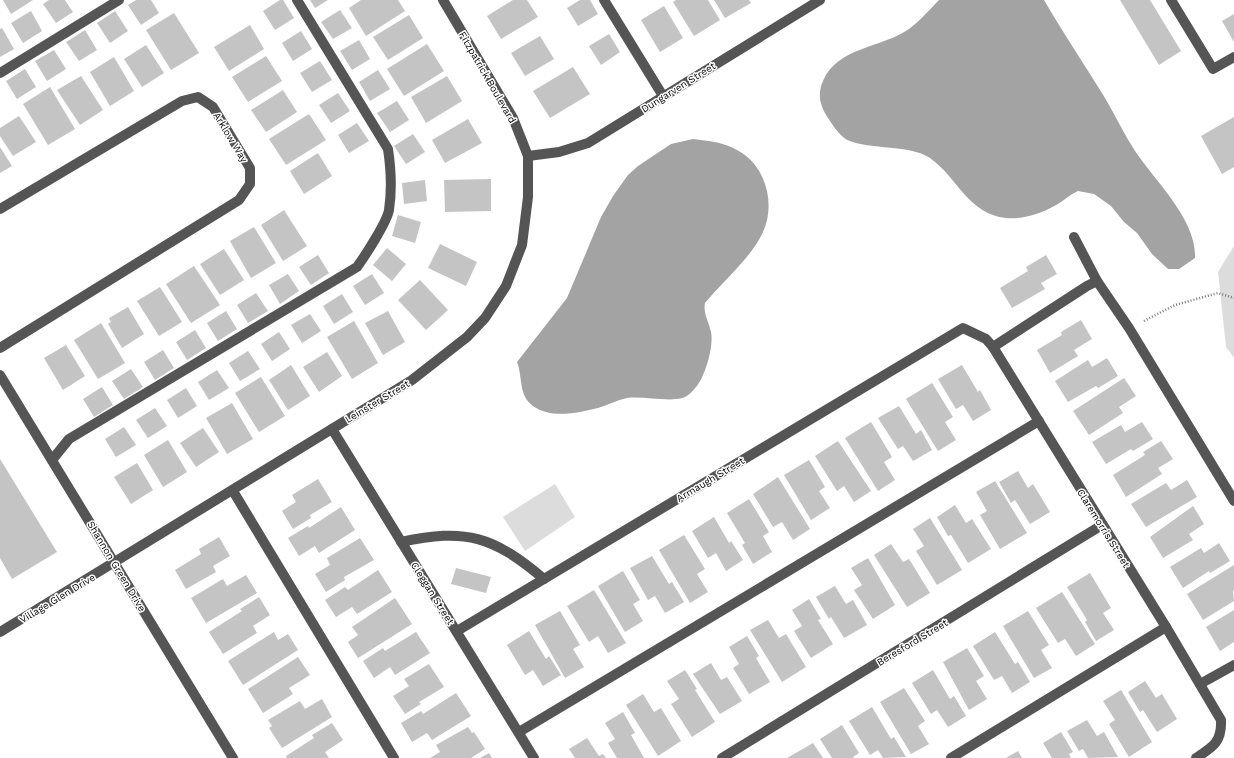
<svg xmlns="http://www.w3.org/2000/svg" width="1234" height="758" font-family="'Work Sans',sans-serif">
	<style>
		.green { fill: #dcdcdc }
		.water { fill: #a3a3a3 }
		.building { fill: #c4c4c4 }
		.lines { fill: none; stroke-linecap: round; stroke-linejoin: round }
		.path { stroke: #777; stroke-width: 2.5; stroke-dasharray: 1 2; stroke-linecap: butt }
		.minor { stroke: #555; stroke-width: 10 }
		.labels { text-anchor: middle; stroke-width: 3; stroke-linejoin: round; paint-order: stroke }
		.street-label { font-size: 10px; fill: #000; stroke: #fff }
	</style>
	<rect width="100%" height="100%" fill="#fff"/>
	<g class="green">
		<polygon points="1234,246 1234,358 1226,347 1218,272"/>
		<polygon points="555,484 575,517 525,551 503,517"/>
	</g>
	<g class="water">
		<path d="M939 0H1044C1063 33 1085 65 1105 98 1115 115 1124 134 1135 151 1155 181 1197 220 1195 258L1179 269H1168L1152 254 1137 233 1124 222 1111 206 1094 194 1078 191C1071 194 1067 198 1061 202 1046 212 1024 220 1006 218 968 214 958 178 930 158 908 143 859 151 843 137 837 132 832 124 828 118 820 106 817 94 823 81 837 47 882 48 909 29 920 21 929 10 939 0Z"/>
		<path d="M693 139C709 141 723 142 737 150 766 165 776 204 763 232 751 258 723 281 705 303 703 314 709 322 711 332 714 346 705 377 696 387 693 391 687 397 682 398 668 402 643 396 627 398 617 400 608 405 598 408 578 413 551 419 533 406 518 395 523 377 517 362L567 298 601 217 613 196 628 175 638 166 671 144Z"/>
	</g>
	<g class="building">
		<polygon points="3,0 33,0 11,14"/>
		<polygon points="49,0 65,0 73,12 56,23 43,4"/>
		<polygon points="136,0 151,0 159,13 141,25 128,5"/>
		<polygon points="280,0 283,0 294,18 275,30 263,11"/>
		<polygon points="310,0 328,0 315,8"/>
		<polygon points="361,0 398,0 405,11 366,36 349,8"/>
		<polygon points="513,0 527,0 538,17 501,39 487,16"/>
		<polygon points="580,0 590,0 598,14 578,26 567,8"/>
		<polygon points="676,0 708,0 720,20 694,36 673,2"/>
		<polygon points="714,0 749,0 751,3 725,18"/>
		<polygon points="1120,0 1150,0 1181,51 1159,65"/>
		<polygon points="664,6 683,38 660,52 641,20"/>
		<polygon points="340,10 352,28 333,39 321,22"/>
		<polygon points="31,11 42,31 23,43 11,23"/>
		<polygon points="115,11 128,31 110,43 97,23"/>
		<polygon points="174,13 199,53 171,70 146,30"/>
		<polygon points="1234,14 1234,42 1222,21"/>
		<polygon points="409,15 423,38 388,60 373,37"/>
		<polygon points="250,25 264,49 229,71 214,47"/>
		<polygon points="2,28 14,49 0,57 0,29"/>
		<polygon points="85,30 97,50 79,61 66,42"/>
		<polygon points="301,31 312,49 293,61 282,43"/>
		<polygon points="609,34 620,52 601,65 589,46"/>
		<polygon points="540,36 554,59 525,76 511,53"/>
		<polygon points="359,40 370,59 352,70 340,51"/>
		<polygon points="427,44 444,71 404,96 387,69"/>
		<polygon points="146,45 164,73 142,87 124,59"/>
		<polygon points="54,50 66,69 47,81 35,61"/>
		<polygon points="266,56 282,81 248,102 232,77"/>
		<polygon points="114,57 134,91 110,106 90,72"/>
		<polygon points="320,61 332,80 312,92 300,73"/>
		<polygon points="573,67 590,94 550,118 533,91"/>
		<polygon points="25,69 36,87 17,99 6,81"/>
		<polygon points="378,70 390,89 370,101 359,82"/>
		<polygon points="81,76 103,110 80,125 57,90"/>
		<polygon points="447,76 462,101 426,123 411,97"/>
		<polygon points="50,87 75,129 48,145 23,104"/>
		<polygon points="283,90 297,112 266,132 251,110"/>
		<polygon points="338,93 350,111 331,123 319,105"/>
		<polygon points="397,101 409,120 390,132 377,113"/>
		<polygon points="309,114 326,140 286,165 269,139"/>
		<polygon points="19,116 36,142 13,156 0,136 0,128"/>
		<polygon points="1234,117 1234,167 1222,174 1201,136"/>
		<polygon points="468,119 482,143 445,163 432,140"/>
		<polygon points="357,123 369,141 349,153 338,135"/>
		<polygon points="413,134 425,152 406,164 394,146"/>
		<polygon points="0,147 12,166 0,173"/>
		<polygon points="318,153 332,176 304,194 290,171"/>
		<polygon points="491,179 491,211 445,212 444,180"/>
		<polygon points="425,180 427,201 404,204 402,183"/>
		<polygon points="284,210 307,246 283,261 261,225"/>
		<polygon points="398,215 421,222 415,243 392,236"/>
		<polygon points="254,227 276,263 251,278 230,241"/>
		<polygon points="440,244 477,262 466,286 428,268"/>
		<polygon points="387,248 406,264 392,281 373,265"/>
		<polygon points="224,249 244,280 220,295 200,264"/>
		<polygon points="318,255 329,273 311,285 299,267"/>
		<polygon points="1046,255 1057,274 1041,283 1045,289 1012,308 1000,288 1028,271 1026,267"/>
		<polygon points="194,266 220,305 191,323 166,284"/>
		<polygon points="288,274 299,291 280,304 269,285"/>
		<polygon points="372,274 384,293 365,305 353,286"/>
		<polygon points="420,280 448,310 426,330 398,300"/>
		<polygon points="160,287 182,322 159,336 137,301"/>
		<polygon points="256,293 268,311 248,323 237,305"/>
		<polygon points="342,294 353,312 334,324 323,306"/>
		<polygon points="128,307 144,334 122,348 108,324 111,322 109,318"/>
		<polygon points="226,311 237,329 218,341 207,323"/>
		<polygon points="388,311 405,342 383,355 365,323"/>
		<polygon points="310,314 321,331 302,343 291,325"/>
		<polygon points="1081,320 1092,339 1074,350 1078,356 1050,373 1037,350 1062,335 1061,332"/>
		<polygon points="354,321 378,363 352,379 327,337"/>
		<polygon points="101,323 125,363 98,379 74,340"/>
		<polygon points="195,330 206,348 187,360 176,342"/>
		<polygon points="279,332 290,349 272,361 261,344"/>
		<polygon points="66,345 85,376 63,390 44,358"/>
		<polygon points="163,350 174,368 155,380 144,362"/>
		<polygon points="248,351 260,369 240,381 229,363"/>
		<polygon points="327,352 342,376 319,392 303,367"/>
		<polygon points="1107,358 1118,376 1098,388 1096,386 1068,402 1055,381 1088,360 1092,367"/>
		<polygon points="291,365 310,396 288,410 269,380"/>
		<polygon points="962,365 978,392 980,390 991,410 973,421 963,405 956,409 938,379"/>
		<polygon points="131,369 143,387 124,399 112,381"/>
		<polygon points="217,370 229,388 209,400 198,382"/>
		<polygon points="261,377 285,416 259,432 235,393"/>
		<polygon points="1124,378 1136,396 1119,407 1123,413 1089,435 1073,411"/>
		<polygon points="932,383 953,417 945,422 956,440 938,451 906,399"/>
		<polygon points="102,387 113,405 94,417 83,399"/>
		<polygon points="186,388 197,406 178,418 167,400"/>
		<polygon points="232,403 253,439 227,454 206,418"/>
		<polygon points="899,406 916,434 921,430 932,450 913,461 903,446 898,449 878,418"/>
		<polygon points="155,408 167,426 148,438 136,420"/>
		<polygon points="871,422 892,457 884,462 895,480 878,491 845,438"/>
		<polygon points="1142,422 1153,439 1133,451 1131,449 1106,464 1092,442 1121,425 1125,432"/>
		<polygon points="124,427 136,445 116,457 105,439"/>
		<polygon points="203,428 219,452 196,467 180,443"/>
		<polygon points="168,440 187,472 163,487 144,455"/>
		<polygon points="838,441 871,491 854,502 844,486 837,491 815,456"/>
		<polygon points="1161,441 1173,459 1158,468 1162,474 1126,497 1113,475 1145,455 1143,452"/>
		<polygon points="0,459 57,552 12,579 0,558"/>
		<polygon points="809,460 825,487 819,491 830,508 811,520 784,475"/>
		<polygon points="137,463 153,490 131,504 114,477"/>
		<polygon points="1018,471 1028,488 1033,484 1050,512 1030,524 1015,500 1011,503 999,482"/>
		<polygon points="778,477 810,529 793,540 782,522 773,527 753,494"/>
		<polygon points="318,479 332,502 310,515 311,518 293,529 282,511 296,502 292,495"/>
		<polygon points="1187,480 1197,497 1146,527 1131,504 1166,483 1171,490"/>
		<polygon points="995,481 1027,533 1000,549 980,515 987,511 976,492"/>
		<polygon points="749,499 769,532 763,536 772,552 753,564 742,545 745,543 727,513"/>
		<polygon points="955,505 966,523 972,519 991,549 968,563 951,535 948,536 937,517"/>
		<polygon points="1193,506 1204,524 1189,534 1193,540 1163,558 1150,537"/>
		<polygon points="341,507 355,530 319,553 315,546 299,556 288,538 308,526 309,528"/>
		<polygon points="714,517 729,543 731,541 743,560 726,571 716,553 708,558 692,531"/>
		<polygon points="930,518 962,570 937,585 916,551 924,546 913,529"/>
		<polygon points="684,535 705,569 697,574 708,592 690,603 659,550"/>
		<polygon points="219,537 230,556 213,566 216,572 186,589 175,570 201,554 199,549"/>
		<polygon points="360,538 374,560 344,577 345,580 326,592 315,574 330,565 327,558"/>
		<polygon points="1219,543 1230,561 1210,573 1209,571 1183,588 1170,567 1201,548 1204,553"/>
		<polygon points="891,544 903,562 909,559 930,593 907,607 874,555"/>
		<polygon points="652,556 669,584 672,582 684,602 665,613 655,596 648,600 630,568"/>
		<polygon points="868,558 895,605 873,619 854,590 862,585 851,568"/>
		<polygon points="1234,565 1234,590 1233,591 1234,601 1203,620 1187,594"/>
		<polygon points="456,568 491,577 486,593 451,584"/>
		<polygon points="378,570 392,592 357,614 352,607 336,617 325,600 345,587 348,590"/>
		<polygon points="623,571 640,600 633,604 643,621 625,632 598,586"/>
		<polygon points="1090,573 1111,608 1103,613 1114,630 1096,641 1085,622 1087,620 1067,587"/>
		<polygon points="246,575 257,593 206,623 191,598 223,579 227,586"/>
		<polygon points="835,586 846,604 853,600 867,625 844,638 831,617 829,619 816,597"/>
		<polygon points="594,590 626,643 608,653 598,636 589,642 567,606"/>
		<polygon points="1062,592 1095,644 1076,656 1065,639 1058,643 1036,608"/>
		<polygon points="259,597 270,615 253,626 257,633 223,654 209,632 242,611 240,609"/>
		<polygon points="395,598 412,624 358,658 348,642 358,635 352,627"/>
		<polygon points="809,599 821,619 818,620 833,644 811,658 794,631 802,626 792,610"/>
		<polygon points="1234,610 1234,642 1220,651 1206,627"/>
		<polygon points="560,611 580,645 573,649 584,667 565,678 535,625"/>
		<polygon points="1028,611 1049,645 1041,650 1052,668 1034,678 1003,626"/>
		<polygon points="768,620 779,638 786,634 806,667 782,682 750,630"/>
		<polygon points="529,631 546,659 549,656 561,675 543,686 533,670 525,675 507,645"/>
		<polygon points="274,632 278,640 288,634 298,650 243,685 228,661"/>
		<polygon points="416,632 430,653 395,675 390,667 374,678 363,661 383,648 385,651"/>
		<polygon points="995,632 1015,664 1018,662 1030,682 1012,693 1002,676 994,680 973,646"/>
		<polygon points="747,636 759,656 756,658 770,682 749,694 733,668 739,664 729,647"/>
		<polygon points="967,648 984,676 976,681 987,699 969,710 943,662"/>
		<polygon points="298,657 310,675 289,688 293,694 263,713 248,689"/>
		<polygon points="711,663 721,680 727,677 742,701 720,714 693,674"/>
		<polygon points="429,664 444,687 419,702 421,704 405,714 393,696 409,686 404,679"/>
		<polygon points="685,670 697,689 695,690 715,722 692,737 671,704 679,699 667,681"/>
		<polygon points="933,670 950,699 954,696 966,716 948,727 937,710 931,714 912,683"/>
		<polygon points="1145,681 1156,698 1162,694 1177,719 1157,732 1143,710 1140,712 1128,692"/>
		<polygon points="904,688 925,721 918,726 929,744 911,754 880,702"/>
		<polygon points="1121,690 1152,742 1129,757 1109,724 1115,720 1103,701"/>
		<polygon points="456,693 471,716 432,740 427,733 412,742 401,723 421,711 423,714"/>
		<polygon points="643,694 654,712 661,708 681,741 658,756 626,705"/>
		<polygon points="322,699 332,717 282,748 269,728 272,726 268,720 300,701 305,709"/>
		<polygon points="872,707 891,739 894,737 906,757 883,758 878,750 870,755 849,721"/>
		<polygon points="623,712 635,733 631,735 644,758 617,758 608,743 615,739 605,723"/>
		<polygon points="1087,720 1097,736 1104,732 1118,757 1088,758 1083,749 1079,751 1067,731"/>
		<polygon points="332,723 343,740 325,752 329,758 287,758 286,756 314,738 312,735"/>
		<polygon points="842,725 859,753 853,757 854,758 832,758 820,739"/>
		<polygon points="468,727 472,733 474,732 485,749 471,758 430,758 440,752 436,745"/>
		<polygon points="1061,732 1073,752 1069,754 1071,758 1052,758 1043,743"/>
		<polygon points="587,738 599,756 603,754 606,758 575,758 569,749"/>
		<polygon points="813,743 823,758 787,758"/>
		<polygon points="1018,751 1022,758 1006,758"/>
		<polygon points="489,753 492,758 480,758"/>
	</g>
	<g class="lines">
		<polyline class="path" points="1144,321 1175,305 1218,293 1234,298"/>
		<g class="minor">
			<polyline points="604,0 663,96"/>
			<polyline points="1171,0 1213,69 1234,57"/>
			<polyline points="0,73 119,0"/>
			<polyline points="528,156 559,152 588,143 820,0"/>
			<polyline points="0,209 182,101 198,97 213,107 250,168 250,184 239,200 0,348"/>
			<polyline points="1074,237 1097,281 1129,328 1234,501"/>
			<polyline points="993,347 1087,286 1097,281"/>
			<polyline points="0,375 233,758"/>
			<polyline points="332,429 534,758"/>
			<path d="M52 460 69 439 357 267C365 256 387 222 389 210 392 190 391 169 388 149L297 0"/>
			<polyline points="233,491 394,758"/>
			<path d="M401 542C466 528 493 536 544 579"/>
			<path d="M457 631 963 328 986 339 993 347 1166 627 1221 720C1222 742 1213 747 1196 758"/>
			<polyline points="0,632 412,380 467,337 485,318 506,286 522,245 528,197 528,156 513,118 443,0"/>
			<polyline points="1200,684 1234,665"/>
			<polyline points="519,732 1039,421"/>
			<polyline points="722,758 1102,525"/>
			<polyline points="951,758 1166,627"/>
		</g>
	</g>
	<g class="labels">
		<g class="street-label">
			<text transform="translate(488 77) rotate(60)" y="4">Fitzpatrick Boulevard</text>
			<text transform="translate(678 87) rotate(-32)" y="4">Dungarven Street</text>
			<text transform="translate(231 137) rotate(59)" y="4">Arklow Way</text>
			<text transform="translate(377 401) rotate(-31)" y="4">Leinster Street</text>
			<text transform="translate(710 479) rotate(-31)" y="4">Armaugh Street</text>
			<text transform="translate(1104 528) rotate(58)" y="4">Claremorris Street</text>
			<text transform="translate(117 566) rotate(59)" y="4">Shannon Green Drive</text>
			<text transform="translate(433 593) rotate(58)" y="4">Cleggan Street</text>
			<text transform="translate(57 598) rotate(-31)" y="4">Village Glen Drive</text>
			<text transform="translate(912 642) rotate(-31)" y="4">Beresford Street</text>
		</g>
	</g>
</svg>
